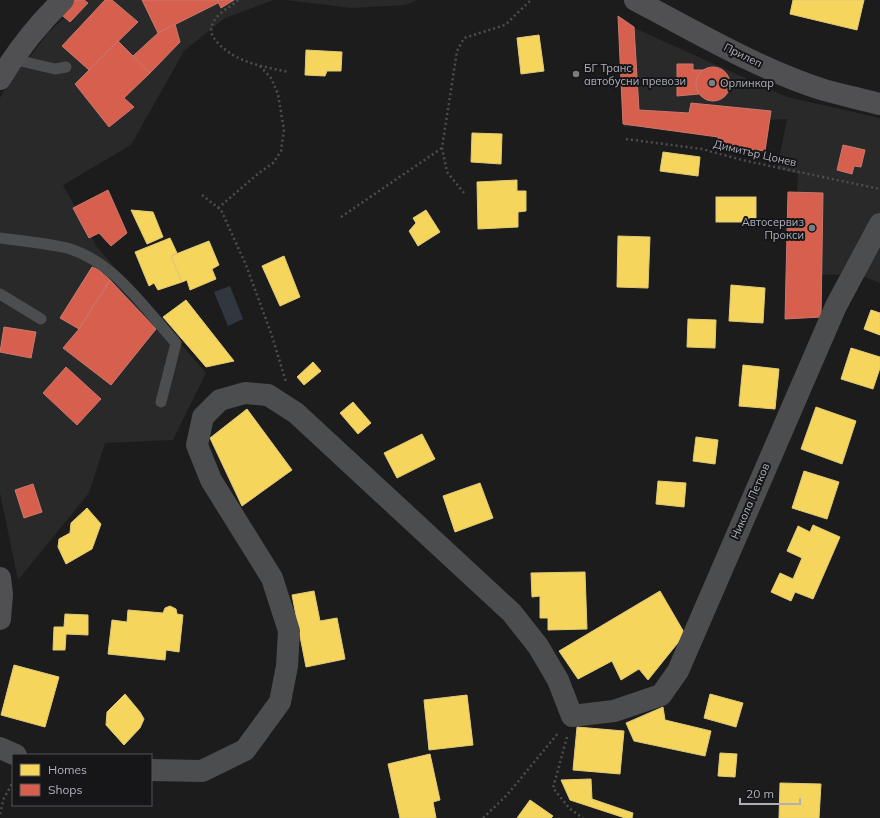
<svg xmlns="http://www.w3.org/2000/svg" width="880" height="818" font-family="Mulish,sans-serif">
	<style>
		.built { fill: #29292a }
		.water { fill: #31373f }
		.homes { fill: #f6d55c; stroke: #e0ca78 }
		.shops { fill: #d6604d; stroke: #ca786e }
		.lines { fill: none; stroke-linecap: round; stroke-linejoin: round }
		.path { stroke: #4d4e50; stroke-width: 2.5; stroke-dasharray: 2 3; stroke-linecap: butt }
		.lane { stroke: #4c4d4e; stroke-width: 11 }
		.street { stroke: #4c4d4e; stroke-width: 22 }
		.secondary { stroke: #505053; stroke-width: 22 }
		.poi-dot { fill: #7b7d83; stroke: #161518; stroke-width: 1.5 }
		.labels { text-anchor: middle; stroke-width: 4; stroke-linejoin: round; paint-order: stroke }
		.street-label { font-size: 11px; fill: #aeb1bb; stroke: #161518 }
		.poi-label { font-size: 11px; fill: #aeb1bb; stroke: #161518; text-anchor: start }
	</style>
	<rect width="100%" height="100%" fill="#1c1c1c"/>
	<g class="built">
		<polygon points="83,0 274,0 225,18 184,51 131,145 63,185 97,247 206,373 173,440 105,443 89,493 18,580 0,493 0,98 6,87 49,32"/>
		<polygon points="285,0 417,0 406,5 352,8"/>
		<polygon points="621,22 787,97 880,118 880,283 860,275 793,274 798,174 777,169 787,119 624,127"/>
	</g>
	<polygon class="water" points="230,286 243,319 228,326 214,292"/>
	<g class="homes">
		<polygon points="793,0 864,0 857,30 790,14"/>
		<polygon points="539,35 544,71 521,74 517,38"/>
		<polygon points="306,50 342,52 341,71 327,71 325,76 305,75"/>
		<polygon points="472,133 502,134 501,164 471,162"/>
		<polygon points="663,152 700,157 698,176 660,171"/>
		<polygon points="517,180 517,191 526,191 526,211 518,212 518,227 478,229 477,182"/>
		<rect x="716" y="197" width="40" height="25"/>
		<polygon points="131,210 153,212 163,237 147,244"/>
		<polygon points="426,210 440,232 418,246 409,231 416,223 413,218"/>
		<polygon points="618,236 650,237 648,288 617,287"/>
		<polygon points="170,238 177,253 171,256 182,282 158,290 154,283 149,286 135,252"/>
		<polygon points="209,241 219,265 212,269 216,279 190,290 187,280 182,282 171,256"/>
		<polygon points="284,256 300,297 280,306 262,266"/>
		<polygon points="731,285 765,288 763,323 729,321"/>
		<polygon points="186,300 234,361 206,367 163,317"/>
		<polygon points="871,310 880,313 880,335 864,329"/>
		<polygon points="688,319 716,320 715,348 687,347"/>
		<polygon points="851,348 880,357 880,368 873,389 841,379"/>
		<polygon points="313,362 321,371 304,385 297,377"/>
		<polygon points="743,365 779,369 775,409 739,406"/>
		<polygon points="353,402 371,423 358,434 340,413"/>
		<polygon points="816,407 856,421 842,464 801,449"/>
		<polygon points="247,409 292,470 242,506 210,438"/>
		<polygon points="422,434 435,459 397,478 384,453"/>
		<polygon points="696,437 718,440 715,464 693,461"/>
		<polygon points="804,471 839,482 827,519 792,508"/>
		<polygon points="658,481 686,483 684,507 656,504"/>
		<polygon points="480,483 493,518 455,532 443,496"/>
		<polygon points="87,508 101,524 92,549 66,564 58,547 59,539 70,533 71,523"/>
		<polygon points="813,525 840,537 813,599 795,592 791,601 771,592 780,573 793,579 802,558 787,551 798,526 810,532"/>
		<polygon points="585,572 587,629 548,630 548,618 540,618 540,596 532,597 531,573"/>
		<polygon points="314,591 320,621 337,618 345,659 306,667 292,595"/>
		<polygon points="660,591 685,634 648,680 639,669 621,680 612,661 578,679 559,651"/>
		<polygon points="170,606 176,609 177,614 183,615 179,652 166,650 165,660 108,654 112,620 127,622 128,610 163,613 165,608"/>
		<polygon points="65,614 88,615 88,635 66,634 65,650 53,650 54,627 64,627"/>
		<polygon points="14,665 59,677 45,727 1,715"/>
		<polygon points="125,694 140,712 144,719 140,728 124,745 106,725 107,712"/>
		<polygon points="710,694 743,703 736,727 704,718"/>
		<polygon points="467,695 473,745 429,750 424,700"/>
		<polygon points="663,707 665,720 711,731 705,756 634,741 626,723"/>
		<polygon points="577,727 624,731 620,774 573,770"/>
		<polygon points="720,753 737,754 735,777 718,776"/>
		<polygon points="430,754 440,800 433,802 436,818 400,818 388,764"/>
		<polygon points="591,779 592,799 633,813 632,818 625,818 570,800 561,780"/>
		<polygon points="780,783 821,784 819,818 779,818"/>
		<polygon points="530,800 553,816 551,818 517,818"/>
	</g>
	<g class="shops">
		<polygon points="69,0 84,0 88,3 70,22 57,11"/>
		<polygon points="105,0 112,0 138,22 89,70 62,46"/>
		<polygon points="142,0 217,0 218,3 158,33"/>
		<polygon points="217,0 234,0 221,8"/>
		<polygon points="618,16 634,27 639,110 689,113 691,103 771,111 765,151 716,146 718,137 623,124"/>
		<polygon points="175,24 180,42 150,73 133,56 158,33"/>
		<polygon points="118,41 150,73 124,98 134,107 109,127 75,84"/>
		<polygon points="677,64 693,64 693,70 704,70 697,78 696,84 699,94 677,96"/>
		<circle cx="713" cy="84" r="17"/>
		<polygon points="843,145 865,150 861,167 854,166 852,174 837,170"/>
		<polygon points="108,190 127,233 111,246 99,233 89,238 73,208"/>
		<polygon points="788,192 823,193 821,317 785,319"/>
		<polygon points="92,267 99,270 110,280 79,329 60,318"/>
		<polygon points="110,280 156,329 111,385 63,348 79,329"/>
		<polygon points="4,327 36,332 31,358 0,352"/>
		<polygon points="66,367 101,399 77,425 43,393"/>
		<polygon points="33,484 42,512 24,518 15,490"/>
	</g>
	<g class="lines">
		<g class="path">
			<path d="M238 0C230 8 218 12 213 23 209 31 212 36 217 42 236 63 262 66 288 72"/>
			<polyline points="626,139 702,149 742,160 880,189"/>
			<polyline points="464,193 447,172 442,148 457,51 464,38 505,25 531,0"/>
			<polyline points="202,195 221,210 246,265 272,336 286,382"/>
			<polyline points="218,208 259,173 273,163 281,151 284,130 278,94 271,78 260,66"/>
			<polyline points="341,217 442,148"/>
			<polyline points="567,737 553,788 570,809 583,818"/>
			<polyline points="0,814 4,798 13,782"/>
			<polyline points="483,818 507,795 559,732"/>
		</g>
		<g class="lane">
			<polyline points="12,59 55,69 66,67"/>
			<path d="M0 238C22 241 45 243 67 248 114 261 145 309 176 343L161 402"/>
			<polyline points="0,294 41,319"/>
		</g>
		<g class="street">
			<polyline points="0,748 16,755"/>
			<polyline points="151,770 202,771 245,750 280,702 287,666 289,631 272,578 211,480 197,445 203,417 220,400 245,393 268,395 296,413 512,613 538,646 558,680 572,716 614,711 661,695 678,671 836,306 880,224"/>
		</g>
		<g class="secondary">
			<path d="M635 0C695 31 760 70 824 90 842 95 861 99 880 104"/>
			<path d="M0 79C17 51 39 23 63 0"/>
			<polyline points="0,578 2,594 0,619"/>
		</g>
	</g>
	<g class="poi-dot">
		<circle cx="576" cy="74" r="4"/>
		<circle cx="712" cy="83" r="4"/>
		<circle cx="812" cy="228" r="4"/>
	</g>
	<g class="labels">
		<g class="street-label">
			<text transform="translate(743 55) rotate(26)" y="4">Прилеп</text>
			<text transform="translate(755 153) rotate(13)" y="4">Димитър Цонев</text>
			<text transform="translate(750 501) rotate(-67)" y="4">Никола Петков</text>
		</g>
		<g class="poi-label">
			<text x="584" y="72">БГ Транс<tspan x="584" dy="13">автобусни превози</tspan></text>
			<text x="720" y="87">Орлинкар</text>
			<text x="804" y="226" text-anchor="end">Автосервиз<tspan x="804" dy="13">Прокси</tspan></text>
		</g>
	</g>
	<rect x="12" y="754" width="140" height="52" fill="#161518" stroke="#535359"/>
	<rect x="20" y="764" width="20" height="12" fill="#f6d55c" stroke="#535359"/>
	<text x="48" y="774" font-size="12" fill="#aeb1bb">Homes</text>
	<rect x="20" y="784" width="20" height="12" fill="#d6604d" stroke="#535359"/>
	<text x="48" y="794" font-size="12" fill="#aeb1bb">Shops</text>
	<path d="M740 798v6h60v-6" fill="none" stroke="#aeb1bb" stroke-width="2"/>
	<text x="746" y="798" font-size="12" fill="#aeb1bb" stroke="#161518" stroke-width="3" paint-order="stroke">20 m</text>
</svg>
